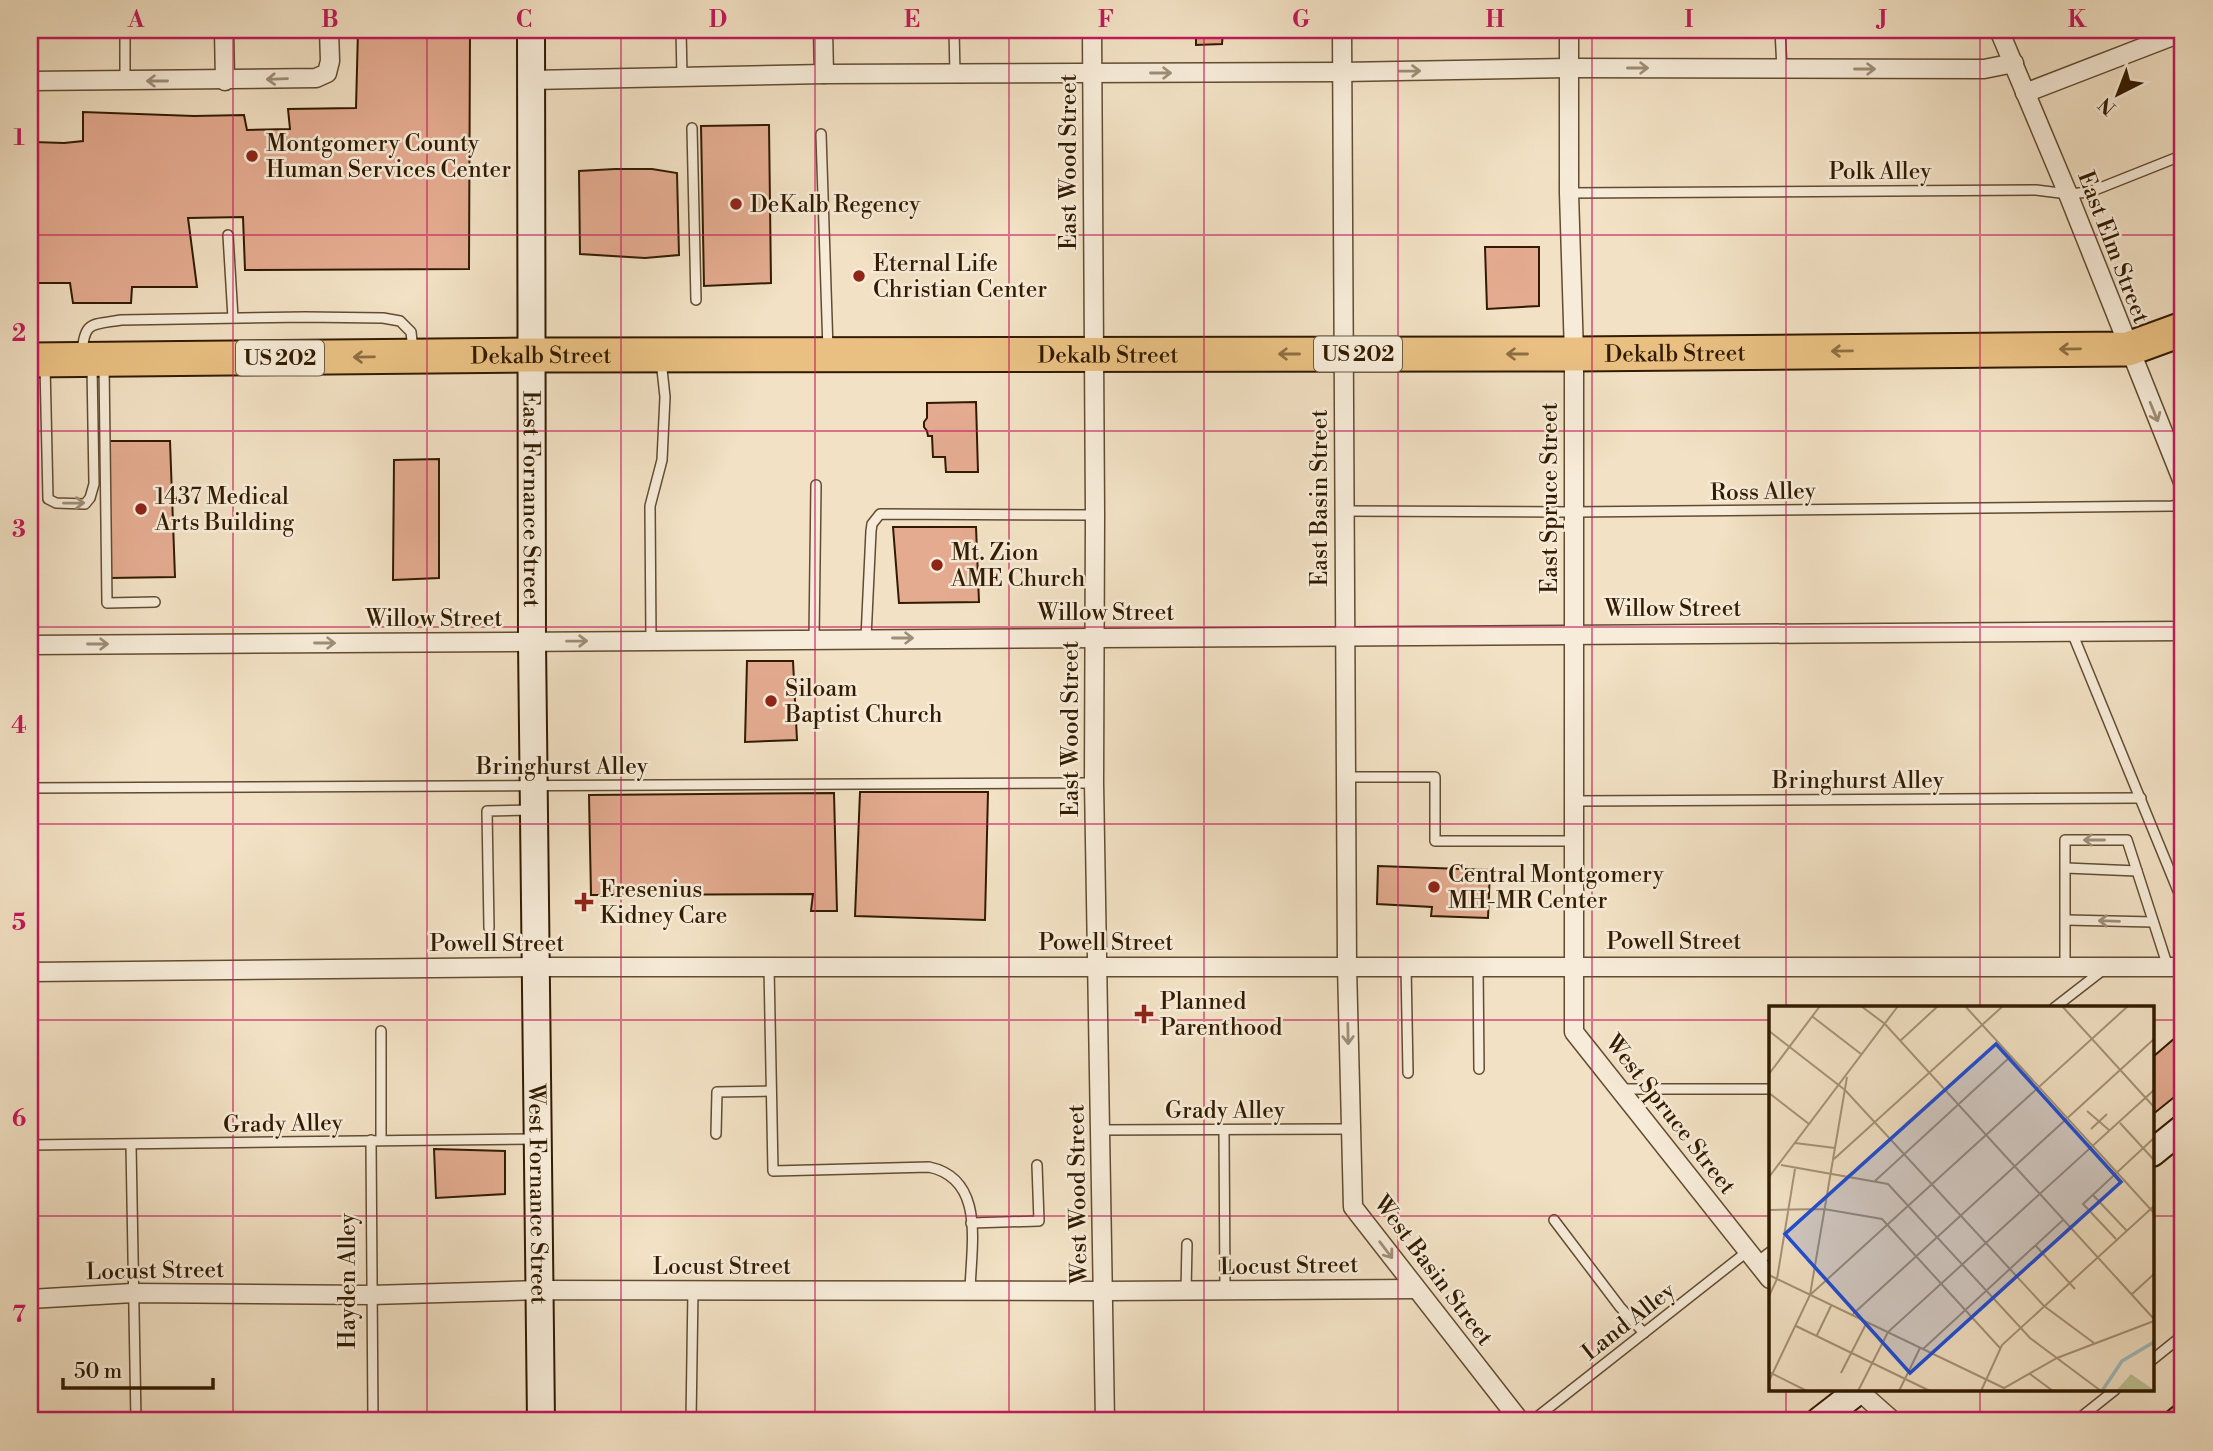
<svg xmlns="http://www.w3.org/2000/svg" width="2213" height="1451" font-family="'Libre Bodoni',serif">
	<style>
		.building { fill: #e4ab90; stroke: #321b00; stroke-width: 2 }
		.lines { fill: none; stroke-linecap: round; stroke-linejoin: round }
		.lane-casing { stroke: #624c31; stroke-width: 12 }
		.street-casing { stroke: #624c31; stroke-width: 21 }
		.secondary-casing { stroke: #321b00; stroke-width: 30 }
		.highway-casing { stroke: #321b00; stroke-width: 37 }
		.lane { stroke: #f7ecd9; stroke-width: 9 }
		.street { stroke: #f7ecd9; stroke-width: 18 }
		.secondary { stroke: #f7ecd9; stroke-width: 26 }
		.highway { stroke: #e9c082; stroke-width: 33 }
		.oneway { stroke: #9e8e77 }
		.oneway2 { stroke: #8e6e41 }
		.grid { fill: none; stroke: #c2185b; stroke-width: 2; stroke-opacity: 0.55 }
		.poi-dot { fill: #8f2418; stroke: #f7ecd9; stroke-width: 2.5 }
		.labels { text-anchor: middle; stroke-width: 5; stroke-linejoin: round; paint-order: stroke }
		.shield { fill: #f7ecd9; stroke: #6d5a41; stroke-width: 2 }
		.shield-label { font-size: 21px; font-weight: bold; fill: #321b00 }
		.poi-label { font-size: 23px; fill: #321b00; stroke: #f7ecd9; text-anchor: start }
		.street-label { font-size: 23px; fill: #321b00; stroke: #f7ecd9 }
		.inset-river { fill: none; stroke: #9fbbbe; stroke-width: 3.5 }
		.inset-road { fill: none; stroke: #a59276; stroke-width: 2 }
		.view { fill: #1d4ed8; fill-opacity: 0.15; stroke: #1d4ed8; stroke-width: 3.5 }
		.inset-edge { fill: none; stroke: #321b00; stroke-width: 3.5 }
		.neatline { fill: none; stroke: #c2185b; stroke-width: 2.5 }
		.grid-label { font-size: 23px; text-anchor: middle; font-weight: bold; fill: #c2185b }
	</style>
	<rect width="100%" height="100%" fill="#f2e1c4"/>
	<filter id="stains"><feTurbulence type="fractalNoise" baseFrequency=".00286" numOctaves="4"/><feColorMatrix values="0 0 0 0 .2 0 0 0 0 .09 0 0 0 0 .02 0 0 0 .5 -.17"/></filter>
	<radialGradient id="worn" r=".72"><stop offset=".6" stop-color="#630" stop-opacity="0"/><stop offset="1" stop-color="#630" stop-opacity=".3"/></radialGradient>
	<g class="building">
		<polygon points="358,30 470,30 469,269 245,270 243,217 188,218 197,287 132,287 131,303 73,303 70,283 30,283 30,170 36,169 34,142 64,143 83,141 83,112 194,116 244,115 247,130 290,129 288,109 356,108"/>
		<polygon points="1196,30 1223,30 1222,44 1196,45"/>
		<polygon points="769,125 771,283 704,286 701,126"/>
		<polygon points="615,169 652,169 677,173 679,255 645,258 580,254 579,171"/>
		<polygon points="1485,247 1539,247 1539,306 1487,309"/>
		<polygon points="976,402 978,472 946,472 945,457 933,457 932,436 928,436 927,431 924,427 924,422 927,418 927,403"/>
		<polygon points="108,441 170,441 175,577 110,578"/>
		<polygon points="439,459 439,578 393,580 394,460"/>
		<polygon points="893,527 976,527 979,602 899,603"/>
		<polygon points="747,661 793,661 797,740 745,742"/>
		<polygon points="860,792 988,792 985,920 855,916"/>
		<polygon points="834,793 837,911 811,911 813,894 591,895 589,795"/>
		<polygon points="1378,866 1490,870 1488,918 1431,916 1432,907 1377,904"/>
		<polygon points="2183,1031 2183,1090 2152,1115 2152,1053 2154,1056"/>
		<polygon points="434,1149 505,1151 505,1194 436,1198"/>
		<polygon points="2183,1398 2183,1415 2175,1405"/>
		<polygon points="2175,1405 2183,1415 2183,1421 2168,1421 2163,1415"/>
	</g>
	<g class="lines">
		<defs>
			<g id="lane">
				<polyline points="125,30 125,80"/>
				<polyline points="681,30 682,76"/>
				<polyline points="954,30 955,74"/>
				<polyline points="1780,30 1782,69"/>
				<polyline points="692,128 696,300"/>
				<polyline points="821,134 828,350"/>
				<polyline points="1569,193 2036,190 2068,194 2090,192 2183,155"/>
				<polyline points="228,235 233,318"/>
				<path d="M82 354C84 321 91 325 121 320L305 317 383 318 400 321 411 332 413 350"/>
				<polyline points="104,364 107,603 155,602"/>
				<polyline points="45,365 48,499 56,503 85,504 90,498 94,484 92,367"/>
				<polyline points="1343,511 1573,512 2172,506 2183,503"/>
				<polyline points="2071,630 2183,903"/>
				<polyline points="866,638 871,531 872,524 880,514 1095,515"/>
				<polyline points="814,639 816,485"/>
				<polyline points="651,640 650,506 662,460 665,397 661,360"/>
				<polyline points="1346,777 1435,777 1435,841 1575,841"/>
				<polyline points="30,788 1094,783"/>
				<polyline points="1575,801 2141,798"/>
				<polyline points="2066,868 2137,871"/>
				<polyline points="2066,920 2153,922"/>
				<polyline points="489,928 487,811 532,810"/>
				<polyline points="1406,966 1408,1073"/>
				<polyline points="1478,966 1479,1069"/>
				<path d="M769 967 773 1171 929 1167C986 1179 971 1246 970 1291"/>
				<polyline points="2065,967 2065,840 2127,840 2168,967"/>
				<polyline points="2054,1008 2103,970"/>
				<polyline points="1622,1089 1770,1089"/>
				<polyline points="1100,1130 1350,1129"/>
				<polyline points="1224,1130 1225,1290"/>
				<polyline points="716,1134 717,1092 771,1091"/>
				<polyline points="371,1140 373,1421"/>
				<polyline points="381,1140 381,1031"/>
				<polyline points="30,1145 535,1139"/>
				<polyline points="131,1145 136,1421"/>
				<polyline points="1554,1220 1620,1307 1644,1333"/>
				<polyline points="971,1223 1039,1221 1037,1165"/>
				<polyline points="1757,1262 1770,1252"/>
				<polyline points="1186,1291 1187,1244"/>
				<polyline points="2152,1360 2183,1335"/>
				<polyline points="691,1421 693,1290"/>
				<polyline points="1532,1421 1748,1251"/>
				<polyline points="2076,1421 2115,1390"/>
			</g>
			<g id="street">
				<polyline points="224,30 225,81"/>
				<polyline points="823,30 824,74"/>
				<polyline points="1092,30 1095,515 1094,783 1105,1421"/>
				<polyline points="1342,30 1347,966 1353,1207 1520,1421"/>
				<polyline points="1569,30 1569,193 1574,354 1574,1032 1770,1279"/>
				<polyline points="1999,30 2068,194 2183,482"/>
				<polyline points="531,80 824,74 1342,72 1569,68 1984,69 2014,63"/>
				<polyline points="30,81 316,78 327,73 330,61 329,30"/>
				<polyline points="2025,93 2183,32"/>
				<polyline points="30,645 2183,631"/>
				<polyline points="30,972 537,967 2183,967"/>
				<polyline points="30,1299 133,1293 371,1295 540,1290 1103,1291 1415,1289"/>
				<polyline points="1858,1390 1893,1421"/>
			</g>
			<g id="secondary">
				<path id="s1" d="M531 30 532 642 541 1421"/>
				<polyline points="2152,1153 2183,1128"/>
				<polyline points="1819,1421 1859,1390"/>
			</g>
			<g id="highway">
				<path id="s2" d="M30 360 530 355 1574 354 2128 349 2183 329"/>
			</g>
		</defs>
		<use href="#lane" class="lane-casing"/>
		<use href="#street" class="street-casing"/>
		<use href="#secondary" class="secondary-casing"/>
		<use href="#highway" class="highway-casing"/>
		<use href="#lane" class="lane"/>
		<use href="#street" class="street"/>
		<use href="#secondary" class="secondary"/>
		<use href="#highway" class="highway"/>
	</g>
	<defs><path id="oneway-shaft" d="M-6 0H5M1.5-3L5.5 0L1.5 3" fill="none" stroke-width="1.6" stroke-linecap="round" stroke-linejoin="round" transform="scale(1.75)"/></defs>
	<g class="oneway">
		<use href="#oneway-shaft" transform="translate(1638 68)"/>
		<use href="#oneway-shaft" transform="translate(1865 69)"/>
		<use href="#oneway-shaft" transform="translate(1410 71) rotate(-1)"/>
		<use href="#oneway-shaft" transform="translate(1161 73)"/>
		<use href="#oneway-shaft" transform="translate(277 79) rotate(178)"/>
		<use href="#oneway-shaft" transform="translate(157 81) rotate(180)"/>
		<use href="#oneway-shaft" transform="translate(2154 412) rotate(68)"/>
		<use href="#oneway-shaft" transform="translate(74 503) rotate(-1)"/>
		<use href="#oneway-shaft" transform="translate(903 638)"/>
		<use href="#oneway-shaft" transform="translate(577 641) rotate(-1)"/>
		<use href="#oneway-shaft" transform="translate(325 643)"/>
		<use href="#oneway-shaft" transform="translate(98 644)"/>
		<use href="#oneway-shaft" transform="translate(2094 840) rotate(-180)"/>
		<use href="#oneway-shaft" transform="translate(2109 921) rotate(-178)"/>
		<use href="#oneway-shaft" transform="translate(1348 1034) rotate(89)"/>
		<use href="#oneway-shaft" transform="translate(1386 1250) rotate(53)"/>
	</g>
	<g class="oneway2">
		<use href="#oneway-shaft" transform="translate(2070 349) rotate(179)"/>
		<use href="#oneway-shaft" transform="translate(1842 351) rotate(179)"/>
		<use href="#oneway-shaft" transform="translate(1289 354) rotate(180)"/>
		<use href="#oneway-shaft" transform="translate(1517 354) rotate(180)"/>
		<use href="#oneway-shaft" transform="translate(364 357) rotate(179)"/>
	</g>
	<path class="grid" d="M233 30V1421M427 30V1421M621 30V1421M815 30V1421M1009 30V1421M1204 30V1421M1398 30V1421M1592 30V1421M1786 30V1008M1980 30V1008M30 235H2183M30 431H2183M30 627H2183M30 824H2183M30 1020H1770M2152 1020H2183M30 1216H1770M2152 1216H2183M1786 1390V1421M1980 1390V1421"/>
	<g class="poi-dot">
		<circle cx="252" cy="156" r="7"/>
		<circle cx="736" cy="204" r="7"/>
		<circle cx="859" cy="276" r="7"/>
		<circle cx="141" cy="509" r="7"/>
		<circle cx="937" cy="565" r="7"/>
		<circle cx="771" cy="701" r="7"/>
		<circle cx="1434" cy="887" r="7"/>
		<path d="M580.5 891.5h7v7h7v7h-7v7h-7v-7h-7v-7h7z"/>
		<path d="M1140.5 1003.5h7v7h7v7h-7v7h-7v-7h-7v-7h7z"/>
	</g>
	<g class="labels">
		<g class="shield">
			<rect x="1314" y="336.5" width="88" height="35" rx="5"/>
			<rect x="236" y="340.5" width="88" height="35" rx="5"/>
		</g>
		<g class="shield-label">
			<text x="1358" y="361">US 202</text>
			<text x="280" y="365">US 202</text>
		</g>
		<g class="poi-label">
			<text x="266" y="151">Montgomery County<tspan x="266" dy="26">Human Services Center</tspan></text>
			<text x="750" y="212">DeKalb Regency</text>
			<text x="873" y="271">Eternal Life<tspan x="873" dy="26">Christian Center</tspan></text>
			<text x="155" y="504">1437 Medical<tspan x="155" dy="26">Arts Building</tspan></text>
			<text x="951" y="560">Mt. Zion<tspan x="951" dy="26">AME Church</tspan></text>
			<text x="785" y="696">Siloam<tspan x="785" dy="26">Baptist Church</tspan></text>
			<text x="1448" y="882">Central Montgomery<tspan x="1448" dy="26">MH-MR Center</tspan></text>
			<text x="600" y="897">Fresenius<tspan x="600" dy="26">Kidney Care</tspan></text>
			<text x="1160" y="1009">Planned<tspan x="1160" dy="26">Parenthood</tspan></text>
		</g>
		<g class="street-label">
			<text transform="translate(1068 162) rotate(-90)" y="8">East Wood Street</text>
			<text x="1880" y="179">Polk Alley</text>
			<text transform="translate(2114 247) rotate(69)" y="8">East Elm Street</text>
			<text dy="8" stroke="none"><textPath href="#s2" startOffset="1645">Dekalb Street</textPath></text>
			<text dy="8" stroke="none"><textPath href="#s2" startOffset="511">Dekalb Street</textPath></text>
			<text dy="8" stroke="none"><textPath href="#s2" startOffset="1078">Dekalb Street</textPath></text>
			<text transform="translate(1763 491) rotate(-1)" y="8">Ross Alley</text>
			<text dy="8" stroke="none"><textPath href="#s1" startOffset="469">East Fornance Street</textPath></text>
			<text transform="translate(1319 498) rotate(-90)" y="8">East Basin Street</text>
			<text transform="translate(1549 498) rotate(-90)" y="8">East Spruce Street</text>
			<text x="1673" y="616">Willow Street</text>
			<text x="1106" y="620">Willow Street</text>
			<text x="434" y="626">Willow Street</text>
			<text transform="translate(1070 729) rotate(-90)" y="8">East Wood Street</text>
			<text x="562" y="774">Bringhurst Alley</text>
			<text x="1858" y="788">Bringhurst Alley</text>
			<text x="1674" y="949">Powell Street</text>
			<text x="1106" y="950">Powell Street</text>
			<text x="497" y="951">Powell Street</text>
			<text x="1225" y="1118">Grady Alley</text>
			<text transform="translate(1671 1114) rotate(52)" y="8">West Spruce Street</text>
			<text transform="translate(283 1123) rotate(-1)" y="8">Grady Alley</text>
			<text dy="8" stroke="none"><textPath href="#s1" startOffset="1164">West Fornance Street</textPath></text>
			<text transform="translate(1077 1194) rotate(-91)" y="8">West Wood Street</text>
			<text transform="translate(1289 1265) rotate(-1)" y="8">Locust Street</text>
			<text x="722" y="1274">Locust Street</text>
			<text transform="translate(155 1270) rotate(-1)" y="8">Locust Street</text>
			<text transform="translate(1434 1270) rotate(53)" y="8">West Basin Street</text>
			<text transform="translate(347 1281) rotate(-90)" y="8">Hayden Alley</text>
			<text transform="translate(1628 1321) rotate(-38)" y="8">Land Alley</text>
		</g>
	</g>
	<g transform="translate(1769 1006)">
		<rect width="385" height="385" fill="#f2e1c4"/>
		<path d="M362 368 385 384V385H347Z" fill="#bcc293"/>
		<path class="inset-river" d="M333 385 353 355 385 336"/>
		<path class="inset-road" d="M92 0 116 18 385 313M196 0 385 207M293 0 385 101M44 11 92 48M0 25 76 84 275 300 325 337M131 35 169 0M0 68 51 0M0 87 40 118M318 105 340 124M351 117 385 154M322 123 338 108M26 137 66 142M65 153 234 0M12 159 119 178 261 332 332 385M0 171 129 0M106 175 241 51M323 188 358 225M0 204 55 203 113 213 231 342M347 233 314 198 385 132M267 240 306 283M0 269 235 382 288 352 385 315M41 289 359 0M362 289 385 268M0 290 8 273 26 163M84 308 385 33M27 320 161 385M48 329 62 300M154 343 294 214M0 366 38 385M72 367 98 316M261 368 284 385M0 375 41 289 78 71M89 385 119 326 385 84M130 385 151 342M212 385 233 339 385 200"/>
		<path class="view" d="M227 38 352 176 141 367 16 228Z"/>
		<rect width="385" height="385" class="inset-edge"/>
	</g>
	<rect width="2213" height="1451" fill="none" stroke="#f2e1c4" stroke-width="77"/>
	<g transform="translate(2118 94) rotate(222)" stroke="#f7ecd9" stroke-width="5" paint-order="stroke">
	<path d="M0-5L12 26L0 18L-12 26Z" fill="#321b00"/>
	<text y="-10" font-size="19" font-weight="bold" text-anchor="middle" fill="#321b00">N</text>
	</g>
	<path d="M63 1378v10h150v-10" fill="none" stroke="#321b00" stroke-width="3.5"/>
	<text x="74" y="1378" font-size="21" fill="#321b00" stroke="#f7ecd9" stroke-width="5" paint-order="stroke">50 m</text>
	<rect x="38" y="38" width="2136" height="1374" class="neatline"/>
	<g class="grid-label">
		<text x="136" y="27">A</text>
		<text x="330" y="27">B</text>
		<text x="524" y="27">C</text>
		<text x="718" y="27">D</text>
		<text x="912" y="27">E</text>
		<text x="1106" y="27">F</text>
		<text x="1301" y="27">G</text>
		<text x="1495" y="27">H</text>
		<text x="1689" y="27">I</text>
		<text x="1883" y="27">J</text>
		<text x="2077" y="27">K</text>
		<text x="19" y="145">1</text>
		<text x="19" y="341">2</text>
		<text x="19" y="537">3</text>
		<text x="19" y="733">4</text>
		<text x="19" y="930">5</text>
		<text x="19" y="1126">6</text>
		<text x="19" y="1322">7</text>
	</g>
	<rect width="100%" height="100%" filter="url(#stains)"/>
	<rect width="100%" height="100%" fill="url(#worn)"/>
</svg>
